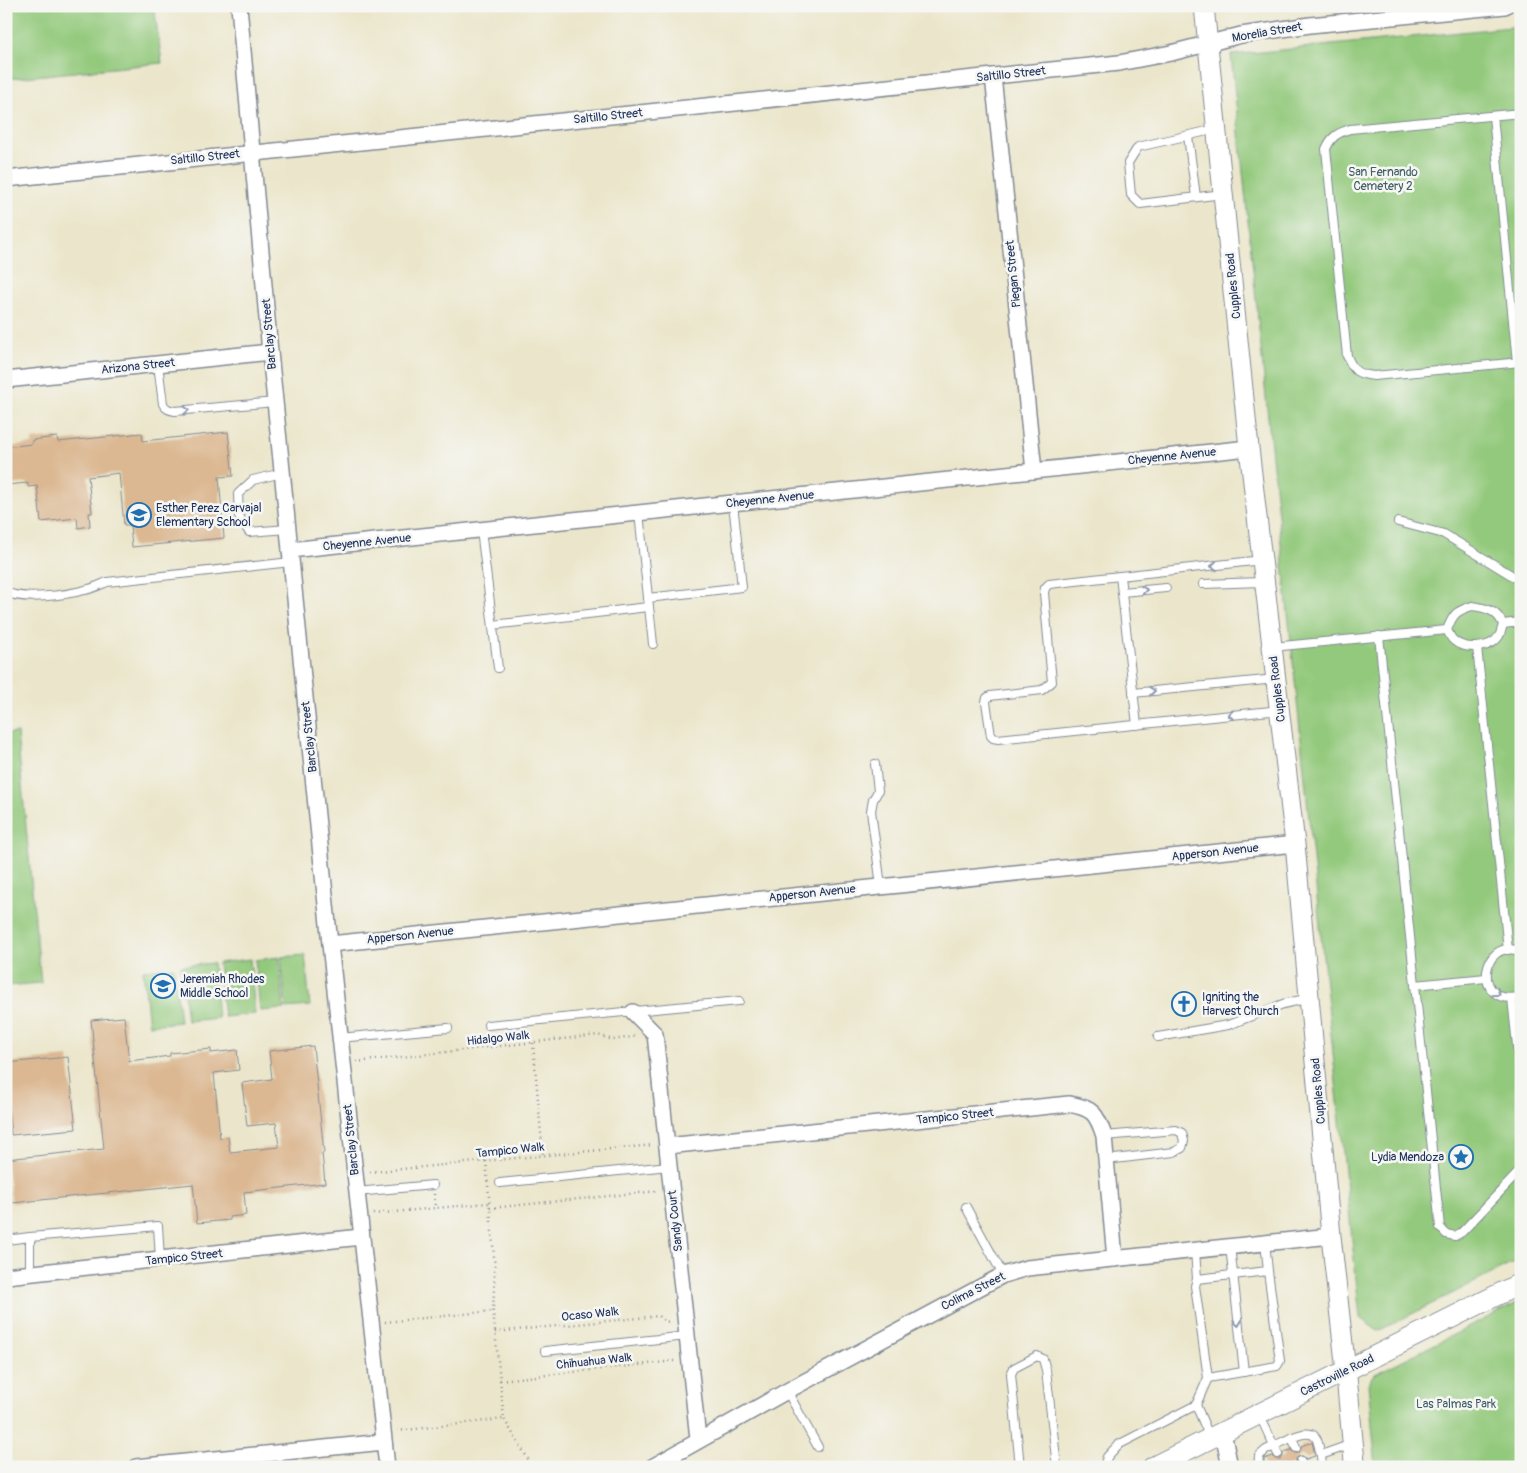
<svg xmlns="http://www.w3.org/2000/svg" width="1527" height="1473" font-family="Pangolin,sans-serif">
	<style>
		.green { fill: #93c97b; stroke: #577c6c }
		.building { fill: #dbb892 }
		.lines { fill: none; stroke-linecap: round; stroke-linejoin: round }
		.service-casing { stroke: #838a94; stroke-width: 10 }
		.minor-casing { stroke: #838a94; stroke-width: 18 }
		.tertiary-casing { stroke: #838a94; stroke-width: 21 }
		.secondary-casing { stroke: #838a94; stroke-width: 22 }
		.path { stroke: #838a94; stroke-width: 2.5; stroke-dasharray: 1 4; stroke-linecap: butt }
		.service { stroke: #fff; stroke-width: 8 }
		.minor { stroke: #fff; stroke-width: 15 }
		.tertiary { stroke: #fff; stroke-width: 19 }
		.secondary { stroke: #fff; stroke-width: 20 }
		.oneway { stroke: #8d97ae }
		.labels { text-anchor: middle; stroke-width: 5; stroke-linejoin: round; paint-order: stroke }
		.street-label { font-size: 12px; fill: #1b2f5e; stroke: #f6f6f2 }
		.park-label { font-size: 12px; fill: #3f5d67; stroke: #f6f6f2 }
		.poi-label { font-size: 12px; fill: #1b2f5e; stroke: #f6f6f2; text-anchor: start }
	</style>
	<rect width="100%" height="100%" fill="#f6f6f2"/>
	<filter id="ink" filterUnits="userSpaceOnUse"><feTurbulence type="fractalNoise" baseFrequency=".02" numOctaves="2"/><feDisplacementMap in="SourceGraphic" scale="10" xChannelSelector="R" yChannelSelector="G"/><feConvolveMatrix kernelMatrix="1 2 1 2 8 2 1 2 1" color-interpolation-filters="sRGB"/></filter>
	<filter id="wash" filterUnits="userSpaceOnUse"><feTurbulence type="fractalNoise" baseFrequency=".0096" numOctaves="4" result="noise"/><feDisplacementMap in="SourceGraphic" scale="20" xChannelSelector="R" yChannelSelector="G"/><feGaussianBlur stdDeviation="1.12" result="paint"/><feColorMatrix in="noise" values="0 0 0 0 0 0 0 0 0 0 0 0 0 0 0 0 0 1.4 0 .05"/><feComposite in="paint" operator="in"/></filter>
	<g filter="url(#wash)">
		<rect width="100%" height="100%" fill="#ebe6cb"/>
		<g class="green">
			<polygon points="6,6 154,6 162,63 6,79"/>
			<polygon points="1521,26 1521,1259 1378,1331 1360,1318 1231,55"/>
			<polygon points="17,733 41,983 6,986 6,734"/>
			<polygon points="305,955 310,1006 286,1008 281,957"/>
			<polygon points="279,957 284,1009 260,1011 255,960"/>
			<polygon points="250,959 255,1014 224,1017 218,963"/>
			<polygon points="213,963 218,1018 187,1021 181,966"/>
			<polygon points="174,967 180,1022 149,1025 143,970"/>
			<polygon points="1521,1301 1521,1467 1376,1467 1368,1384 1373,1375"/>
		</g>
		<g id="blocks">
			<g class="building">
				<polygon points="228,432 233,476 219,477 224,538 132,547 130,525 124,525 119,473 88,477 92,513 89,513 90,526 78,528 77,518 41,522 37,486 28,487 28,483 6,485 6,447 32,444 32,440 57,437 58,442 142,433 143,441"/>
				<polygon points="124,1017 129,1061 170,1056 170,1053 211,1049 211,1053 237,1050 239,1070 214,1073 220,1138 228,1137 230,1152 279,1147 276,1123 247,1126 242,1083 272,1079 269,1051 313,1046 324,1153 322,1153 325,1183 244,1192 246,1215 230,1217 230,1220 197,1223 193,1184 12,1203 6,1159 104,1149 91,1020"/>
				<polygon points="68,1057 76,1129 11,1135 6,1089 6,1063"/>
				<polygon points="1312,1442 1315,1456 1306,1459 1303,1456 1299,1456 1296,1459 1296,1463 1287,1467 1264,1467 1264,1459 1273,1456 1275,1459 1280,1459 1283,1457 1283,1452 1291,1450 1295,1453 1298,1453 1301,1449 1301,1446"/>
			</g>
		</g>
	</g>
	<g filter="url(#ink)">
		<use href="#blocks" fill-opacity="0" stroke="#838a94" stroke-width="1"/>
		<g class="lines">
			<defs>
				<g id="service">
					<path d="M1521 113 1350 129C1337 133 1331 137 1326 149L1347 356C1354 372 1357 374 1374 376L1521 362"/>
					<polyline points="1493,116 1517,362"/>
					<polyline points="1216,129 1138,147 1128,163 1131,195 1140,204 1223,194"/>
					<polyline points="1188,136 1196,197"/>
					<path d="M158 364 163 404C166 409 169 410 175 411L275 402"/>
					<polyline points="282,473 253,480 238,494 239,516 249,532 288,529"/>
					<polyline points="639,513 653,644"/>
					<polyline points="1398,522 1444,534 1521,581"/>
					<polyline points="481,530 498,668"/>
					<polyline points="1262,560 1049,584 1045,588 1044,593 1052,682 1042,690 990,696 987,698 986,702 991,736 993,738 998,739 1280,710"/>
					<polyline points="1120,576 1137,725"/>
					<polyline points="1203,584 1263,582"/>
					<path d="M6 592C23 601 66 595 85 590 92 589 100 585 107 582L291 562"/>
					<polyline points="1122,592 1166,588"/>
					<polyline points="648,598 742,587 733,503"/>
					<path d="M1472 606C1487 608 1496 610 1503 624 1502 628 1501 633 1499 636 1490 650 1464 650 1453 640 1450 637 1449 633 1447 630 1453 614 1456 611 1472 606Z"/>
					<polyline points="1503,624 1521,622"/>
					<polyline points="493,625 648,607"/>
					<polyline points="1379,636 1440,1227 1446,1234 1455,1236 1462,1232 1517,1174 1521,1167"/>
					<polyline points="1272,647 1447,630"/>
					<polyline points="1477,647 1508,950"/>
					<polyline points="1133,693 1276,679"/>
					<polyline points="875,764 878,791 873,800 871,811 881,886"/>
					<path d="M1521 952C1480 934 1471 1010 1521 996"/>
					<polyline points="1415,985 1486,978"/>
					<polyline points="1512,998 1521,1083"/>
					<polyline points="488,1025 739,1001"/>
					<polyline points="1158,1037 1228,1025 1283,1004 1310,998"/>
					<polyline points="339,1038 448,1028"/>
					<polyline points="1104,1136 1176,1130 1182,1133 1184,1141 1182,1148 1174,1152 1106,1160"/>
					<polyline points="500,1183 669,1166"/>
					<polyline points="356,1192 433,1185"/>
					<polyline points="966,1207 1003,1275"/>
					<polyline points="30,1237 158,1226 160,1259"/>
					<polyline points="6,1240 30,1237 30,1274"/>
					<polyline points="1230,1246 1244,1372"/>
					<polyline points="1195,1250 1197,1279 1268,1271 1265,1242"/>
					<polyline points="1197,1279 1195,1286 1208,1378 1196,1405 1210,1438"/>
					<polyline points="545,1351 687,1336"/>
					<polyline points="1208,1378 1277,1366 1280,1361 1268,1271"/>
					<polyline points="787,1391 818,1447"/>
					<path d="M1260 1416 1274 1446C1283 1442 1309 1426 1316 1438 1319 1443 1319 1450 1321 1455"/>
					<polyline points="1292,1437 1296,1448"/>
					<polyline points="1301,1461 1303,1467"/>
					<polyline points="1020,1467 1011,1374 1014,1368 1037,1356 1043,1359 1046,1370 1057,1467"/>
					<polyline points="1104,1467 1107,1457 1118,1445 1196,1405"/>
					<polyline points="1258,1467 1259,1456 1266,1450 1274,1446 1278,1454"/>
					<polyline points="1322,1467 1321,1455 1352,1444"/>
				</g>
				<g id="minor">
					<polyline points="239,6 270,352 330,944 387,1467"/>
					<polyline points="993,76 1034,471"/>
					<polyline points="6,179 1119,63 1171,53 1241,35 1310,25 1505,6"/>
					<polyline points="6,380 270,352"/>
					<polyline points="290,550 1249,448"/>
					<polyline points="330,944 1295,844"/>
					<polyline points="633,1012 655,1034 698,1439"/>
					<path d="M667 1146 1069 1104C1093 1108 1097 1114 1104 1136L1115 1259"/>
					<polyline points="6,1276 361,1237"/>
					<polyline points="1223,1432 1230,1467"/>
					<polyline points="136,1467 384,1442"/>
					<polyline points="652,1467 787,1391 1003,1275 1027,1268 1331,1236"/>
				</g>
				<polyline id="tertiary" points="1204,6 1249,448 1295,844 1331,1236 1346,1371"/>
				<g id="secondary">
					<polyline points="1346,1371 1355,1467"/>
					<polyline points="1153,1467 1521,1283"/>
				</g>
			</defs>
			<use href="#service" class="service-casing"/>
			<use href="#minor" class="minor-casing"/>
			<use href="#tertiary" class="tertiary-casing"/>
			<use href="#secondary" class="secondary-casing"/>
			<g class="path">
				<polyline points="533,1043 543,1156"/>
				<polyline points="356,1062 598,1035 613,1040 638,1036"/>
				<polyline points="486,1161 495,1269 493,1311 504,1419 531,1464 538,1467"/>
				<polyline points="370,1172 653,1145"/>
				<polyline points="434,1194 435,1208"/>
				<polyline points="490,1208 658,1191"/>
				<polyline points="373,1214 489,1203"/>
				<polyline points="385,1322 493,1311"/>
				<polyline points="495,1332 659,1316 666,1322 670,1321"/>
				<polyline points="500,1380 675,1361"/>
				<polyline points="397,1431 503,1419"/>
			</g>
			<use href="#service" class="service"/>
			<use href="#minor" class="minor"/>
			<use href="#tertiary" class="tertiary"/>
			<use href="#secondary" class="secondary"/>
		</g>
		<defs><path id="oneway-chevron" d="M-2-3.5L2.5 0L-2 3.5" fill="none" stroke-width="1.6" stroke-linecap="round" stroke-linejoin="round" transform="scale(1.25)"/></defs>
		<g class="oneway">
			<use href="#oneway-chevron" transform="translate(186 410) rotate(-4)"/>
			<use href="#oneway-chevron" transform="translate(1214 566) rotate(174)"/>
			<use href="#oneway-chevron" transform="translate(1144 590) rotate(-7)"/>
			<use href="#oneway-chevron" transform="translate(1152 691) rotate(-5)"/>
			<use href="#oneway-chevron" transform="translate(1231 715) rotate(174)"/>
			<use href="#oneway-chevron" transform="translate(1497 993) rotate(34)"/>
			<use href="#oneway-chevron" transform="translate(1238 1323) rotate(83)"/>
		</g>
	</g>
	<defs>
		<symbol id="school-ring" viewBox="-11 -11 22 22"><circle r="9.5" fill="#f6f6f2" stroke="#1f6fb2" stroke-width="1.5"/><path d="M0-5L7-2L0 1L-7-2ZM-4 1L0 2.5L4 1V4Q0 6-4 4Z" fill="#1f6fb2"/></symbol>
		<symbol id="church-ring" viewBox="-11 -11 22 22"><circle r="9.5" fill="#f6f6f2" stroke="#1f6fb2" stroke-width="1.5"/><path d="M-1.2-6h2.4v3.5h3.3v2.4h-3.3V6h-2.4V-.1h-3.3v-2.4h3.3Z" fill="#1f6fb2"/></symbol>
		<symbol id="sight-ring" viewBox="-11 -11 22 22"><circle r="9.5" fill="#f6f6f2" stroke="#1f6fb2" stroke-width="1.5"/><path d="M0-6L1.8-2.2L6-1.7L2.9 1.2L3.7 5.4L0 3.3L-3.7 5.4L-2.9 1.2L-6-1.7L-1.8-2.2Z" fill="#1f6fb2"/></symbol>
	</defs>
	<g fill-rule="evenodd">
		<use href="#school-ring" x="125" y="501" width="28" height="28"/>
		<use href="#school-ring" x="149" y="972" width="28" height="28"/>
		<use href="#church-ring" x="1170" y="990" width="28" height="28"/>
		<use href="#sight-ring" x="1447" y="1143" width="28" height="28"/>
	</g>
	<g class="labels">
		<g class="street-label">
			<text transform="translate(1267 32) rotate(-10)" y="4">Morelia Street</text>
			<text transform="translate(1011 74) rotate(-6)" y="4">Saltillo Street</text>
			<text transform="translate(608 116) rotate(-6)" y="4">Saltillo Street</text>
			<text transform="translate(205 157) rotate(-6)" y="4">Saltillo Street</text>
			<text transform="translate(1013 274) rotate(-96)" y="4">Piegan Street</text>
			<text transform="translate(1233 286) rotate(-96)" y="4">Cupples Road</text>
			<text transform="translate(269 334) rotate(-95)" y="4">Barclay Street</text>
			<text transform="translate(138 366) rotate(-6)" y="4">Arizona Street</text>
			<text transform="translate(1172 456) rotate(-6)" y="4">Cheyenne Avenue</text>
			<text transform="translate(770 499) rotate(-6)" y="4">Cheyenne Avenue</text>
			<text transform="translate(367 542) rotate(-6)" y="4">Cheyenne Avenue</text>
			<text transform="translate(1277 689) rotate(-97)" y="4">Cupples Road</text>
			<text transform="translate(309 737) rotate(-96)" y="4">Barclay Street</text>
			<text transform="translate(1215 852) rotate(-6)" y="4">Apperson Avenue</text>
			<text transform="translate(812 893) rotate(-6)" y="4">Apperson Avenue</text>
			<text transform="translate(410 935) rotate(-6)" y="4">Apperson Avenue</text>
			<text transform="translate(498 1038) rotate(-6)" y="4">Hidalgo Walk</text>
			<text transform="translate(1318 1091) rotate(-95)" y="4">Cupples Road</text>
			<text transform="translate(955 1116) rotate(-6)" y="4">Tampico Street</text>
			<text transform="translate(351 1140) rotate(-96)" y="4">Barclay Street</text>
			<text transform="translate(510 1150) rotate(-6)" y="4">Tampico Walk</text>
			<text transform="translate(675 1221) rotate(-96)" y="4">Sandy Court</text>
			<text transform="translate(184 1257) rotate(-6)" y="4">Tampico Street</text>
			<text transform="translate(973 1291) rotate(-27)" y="4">Colima Street</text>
			<text transform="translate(590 1314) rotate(-6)" y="4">Ocaso Walk</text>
			<text transform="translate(594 1361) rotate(-6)" y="4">Chihuahua Walk</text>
			<text transform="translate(1337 1375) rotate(-26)" y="4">Castroville Road</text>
		</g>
		<g class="park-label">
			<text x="1383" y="176">San Fernando<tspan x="1383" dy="14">Cemetery 2</tspan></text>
			<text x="1456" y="1408">Las Palmas Park</text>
		</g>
		<g class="poi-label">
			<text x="156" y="512">Esther Perez Carvajal<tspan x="156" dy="14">Elementary School</tspan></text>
			<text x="180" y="983">Jeremiah Rhodes<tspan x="180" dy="14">Middle School</tspan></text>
			<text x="1202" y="1001">Igniting the<tspan x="1202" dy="14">Harvest Church</tspan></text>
			<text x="1444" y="1161" text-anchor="end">Lydia Mendoza</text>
		</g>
	</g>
	<rect width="1527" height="1473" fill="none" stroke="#f6f6f2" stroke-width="25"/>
</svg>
